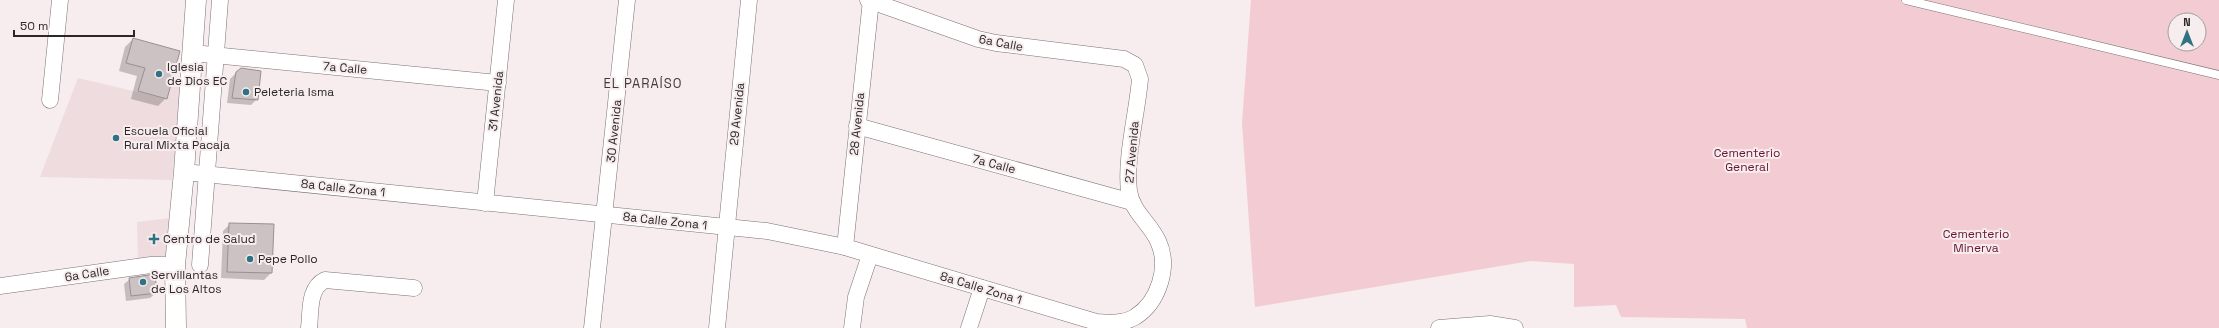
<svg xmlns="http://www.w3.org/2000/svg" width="2219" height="328" font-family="'Space Grotesk',sans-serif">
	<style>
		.built { fill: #efdcdf }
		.green { fill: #f3ccd3; fill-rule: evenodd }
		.shadow { fill: #0003 }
		.building { fill: #ccc2c4; stroke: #9a9091 }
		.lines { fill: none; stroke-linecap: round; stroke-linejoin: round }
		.service-casing { stroke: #7b7274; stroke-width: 9 }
		.minor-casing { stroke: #7b7274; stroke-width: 17 }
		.tertiary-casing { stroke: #7b7274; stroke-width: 21 }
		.service { stroke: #fff; stroke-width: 8 }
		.minor { stroke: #fff; stroke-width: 16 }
		.tertiary { stroke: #fff; stroke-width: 20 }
		.poi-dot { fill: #2f7383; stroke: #f7ecee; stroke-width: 1.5 }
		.labels { text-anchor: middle; stroke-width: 4; stroke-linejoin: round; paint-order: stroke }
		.street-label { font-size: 12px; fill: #2b2728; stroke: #f7ecee }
		.poi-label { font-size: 12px; fill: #2b2728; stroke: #f7ecee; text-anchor: start }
		.park-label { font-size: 12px; fill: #691532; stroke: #f7ecee }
		.neighbourhood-label { font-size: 13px; letter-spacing: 1px; fill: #41393a; stroke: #f7ecee }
	</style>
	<rect width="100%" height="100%" fill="#f7ecee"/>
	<g class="built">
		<polygon points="78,78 167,99 172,80 184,82 172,180 40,177"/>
		<polygon points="171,218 169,255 138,261 137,222"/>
	</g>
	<path class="green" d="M1251 0H2219V328H1747L1745 319 1621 317 1616 305 1574 307V264L1531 261 1255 307 1242 123ZM2175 20H2199V44H2175Z"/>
	<g class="shadow">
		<polygon points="133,39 166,98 158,106 131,99 137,76 119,71 125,47"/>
		<polygon points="236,73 257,99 251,105 227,103 230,79"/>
		<polygon points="230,224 271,273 264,280 221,278 223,231"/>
		<polygon points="130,279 156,293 150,298 126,301 124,284"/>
	</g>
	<g class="building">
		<polygon points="133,38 180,51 167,99 138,91 145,68 126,63"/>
		<polygon points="241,68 261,71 258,100 232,98 236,72"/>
		<polygon points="229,223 274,224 272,273 227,272"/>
		<polygon points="155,274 157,293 131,296 129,278"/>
	</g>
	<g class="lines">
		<defs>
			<polyline id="service" points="1906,0 2219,75"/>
			<g id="minor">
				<polyline points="193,53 498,83"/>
				<polyline points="50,100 60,0"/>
				<polyline points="857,126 1132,202"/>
				<path d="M184 172 767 231 845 247 1096 322C1109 323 1123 324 1135 317 1159 302 1170 266 1158 241 1150 223 1132 212 1129 191 1125 158 1137 114 1140 79L1135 65 1124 59 996 43 978 39 868 0"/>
				<polyline points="485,203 506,0"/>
				<polyline points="845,247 871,0"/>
				<polyline points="200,265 220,0"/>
				<polyline points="0,286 151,265 175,265"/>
				<path d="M309 328C311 312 308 288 325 280L414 288"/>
				<polyline points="592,328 627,0"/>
				<polyline points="717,328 749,0"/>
				<polyline points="852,328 856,297 870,255"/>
				<polyline points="969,328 982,288"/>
				<polyline points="1439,328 1490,324 1515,328"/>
			</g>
			<polyline id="tertiary" points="176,328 175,265 184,172 196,0"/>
		</defs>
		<use href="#service" class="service-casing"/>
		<use href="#minor" class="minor-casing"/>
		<use href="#tertiary" class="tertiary-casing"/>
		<use href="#service" class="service"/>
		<use href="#minor" class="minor"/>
		<use href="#tertiary" class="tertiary"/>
	</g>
	<g class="poi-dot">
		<circle cx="159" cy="74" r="4"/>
		<circle cx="246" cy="92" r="4"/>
		<circle cx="116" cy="138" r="4"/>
		<path d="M152 233h4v4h4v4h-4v4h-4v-4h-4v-4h4z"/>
		<circle cx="250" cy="259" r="4"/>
		<circle cx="143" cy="282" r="4"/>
	</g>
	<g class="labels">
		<g class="street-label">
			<text transform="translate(1001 43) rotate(11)" y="4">6a Calle</text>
			<text transform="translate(345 68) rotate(5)" y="4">7a Calle</text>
			<text transform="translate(496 101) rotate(-84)" y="4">31 Avenida</text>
			<text transform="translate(737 114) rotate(-84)" y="4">29 Avenida</text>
			<text transform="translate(857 124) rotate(-84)" y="4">28 Avenida</text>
			<text transform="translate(614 131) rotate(-84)" y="4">30 Avenida</text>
			<text transform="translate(1132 152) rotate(-85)" y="4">27 Avenida</text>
			<text transform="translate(994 164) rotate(15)" y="4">7a Calle</text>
			<text transform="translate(343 188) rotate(6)" y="4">8a Calle Zona 1</text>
			<text transform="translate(665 221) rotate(6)" y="4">8a Calle Zona 1</text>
			<text transform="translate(87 274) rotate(-9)" y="4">6a Calle</text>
			<text transform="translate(981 288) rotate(17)" y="4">8a Calle Zona 1</text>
		</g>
		<g class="poi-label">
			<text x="167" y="71">Iglesia<tspan x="167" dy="14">de Dios EC</tspan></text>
			<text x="254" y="96">Peleteria Isma</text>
			<text x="124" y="135">Escuela Oficial<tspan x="124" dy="14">Rural Mixta Pacaja</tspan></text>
			<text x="163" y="243">Centro de Salud</text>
			<text x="258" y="263">Pepe Pollo</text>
			<text x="151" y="279">Servillantas<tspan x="151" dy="14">de Los Altos</tspan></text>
		</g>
		<g class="park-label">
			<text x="1747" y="157">Cementerio<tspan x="1747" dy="14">General</tspan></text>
			<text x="1976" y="238">Cementerio<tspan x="1976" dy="14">Minerva</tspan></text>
		</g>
		<g class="neighbourhood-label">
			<text x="643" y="88">EL PARAÍSO</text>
		</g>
	</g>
	<g transform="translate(2187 32)"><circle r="19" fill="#f7ecee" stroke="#a59d9f"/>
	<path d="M0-3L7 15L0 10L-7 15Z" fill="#2f7383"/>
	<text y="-6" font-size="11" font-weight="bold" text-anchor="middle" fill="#2b2728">N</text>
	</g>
	<path d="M14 30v6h120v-6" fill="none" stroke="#2b2728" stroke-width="2"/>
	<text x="20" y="30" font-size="12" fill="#2b2728" stroke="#f7ecee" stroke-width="3" paint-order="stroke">50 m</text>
</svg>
